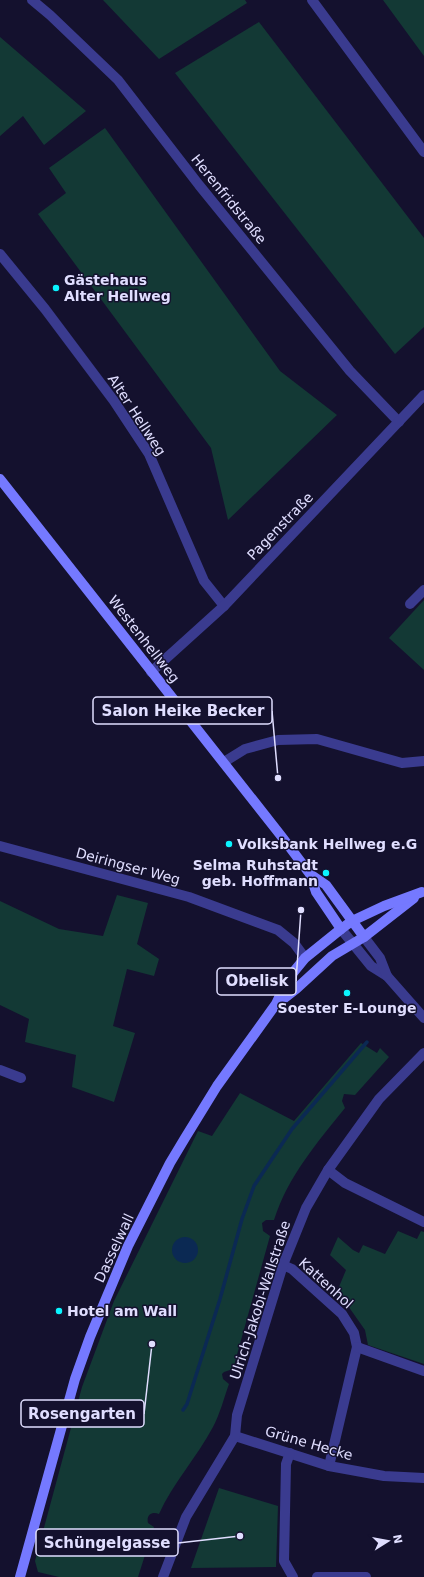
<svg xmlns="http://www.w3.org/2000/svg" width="424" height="1577" font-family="'DejaVu Sans',sans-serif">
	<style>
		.green { fill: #133935 }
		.water { fill: #0b2953 }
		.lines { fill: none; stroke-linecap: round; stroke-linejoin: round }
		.stream { stroke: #0b2953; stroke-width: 3.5 }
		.street { stroke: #3a3b8f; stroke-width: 10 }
		.secondary { stroke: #7579ff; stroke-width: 10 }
		.poi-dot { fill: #0af4ff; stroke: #14112e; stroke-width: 1.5 }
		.labels { text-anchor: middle; stroke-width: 3; stroke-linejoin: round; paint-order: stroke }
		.street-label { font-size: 14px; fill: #e0deff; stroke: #14112e }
		.poi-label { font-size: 14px; font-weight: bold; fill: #e0deff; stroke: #14112e; text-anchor: start }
		.leader { fill: none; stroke: #e0deff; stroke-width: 1.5 }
		.callout-dot { fill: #e0deff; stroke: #14112e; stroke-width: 1.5 }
		.callout { fill: #14112e; stroke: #e0deff; stroke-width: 1.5 }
		.callout-label { font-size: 15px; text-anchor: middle; font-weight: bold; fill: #e0deff }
	</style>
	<rect width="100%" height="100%" fill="#14112e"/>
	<g class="green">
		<polygon points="103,0 245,0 247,3 159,59"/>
		<polygon points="383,0 424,0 424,56"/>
		<polygon points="259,22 424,238 424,327 395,354 175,73"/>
		<polygon points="0,37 86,111 44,145 23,116 0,136"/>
		<polygon points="105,128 280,371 337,415 228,520 211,448 38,214 66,193 49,168"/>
		<polygon points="424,600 424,670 389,638"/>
		<polygon points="117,895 148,903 137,944 159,959 154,976 127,969 113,1026 135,1033 114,1102 72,1087 76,1055 25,1042 29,1019 0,1005 0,901 59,929 103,936"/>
		<path d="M361 1043 377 1053 380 1048 389 1057 355 1095 344 1094 342 1101 345 1108C317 1143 288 1176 274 1220H266L262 1223 263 1231 270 1236 233 1369 224 1372 222 1374 223 1379 229 1384C224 1398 220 1414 213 1427 197 1457 173 1483 159 1514 152 1511 146 1515 148 1523L154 1527 138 1577H59L38 1572 35 1561 82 1387 114 1301 198 1131 212 1136 240 1093 294 1121Z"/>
		<polygon points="398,1231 417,1239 421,1231 424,1232 424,1364 368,1345 365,1330 346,1303 336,1294 346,1270 330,1255 338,1237 353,1250 359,1253 363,1245 385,1254"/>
		<polygon points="219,1488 278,1506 276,1567 191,1568"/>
	</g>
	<circle class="water" cx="185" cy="1250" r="13"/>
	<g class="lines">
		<polyline class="stream" points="183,1410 187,1404 220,1299 242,1219 254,1186 292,1129 367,1042"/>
		<g class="street">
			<polyline points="32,0 50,15 118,80 199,185 350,371 399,422"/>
			<polyline points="312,0 424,152"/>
			<polyline points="0,254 45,309 114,401 149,454 204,581 224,606"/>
			<polyline points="410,604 424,590"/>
			<polyline points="151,672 224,606 424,395"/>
			<polyline points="224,762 245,749 278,740 317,739 402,763 424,761"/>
			<polyline points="0,846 189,897 278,930 294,943 305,958"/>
			<polyline points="341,929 371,966 387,976 424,1018"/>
			<polyline points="364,937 380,958 387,976"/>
			<polyline points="0,1070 21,1078"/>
			<polyline points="328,1170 345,1183 424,1222"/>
			<polyline points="283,1265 292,1269 342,1314 354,1333 357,1347 329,1466"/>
			<polyline points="357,1347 424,1371"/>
			<polyline points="235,1436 329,1466 384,1476 424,1478"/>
			<polyline points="290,1453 286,1464 284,1561 293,1577"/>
			<polyline points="163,1577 186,1517 235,1436 237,1415 283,1265 306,1208 328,1170 379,1099 424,1053"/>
			<polyline points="317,1577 366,1577"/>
		</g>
		<g class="secondary">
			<polyline points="0,479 282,837 310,874 316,892 341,929"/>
			<polyline points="310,874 326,885 364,937"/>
			<polyline points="278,1003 296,989 332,956 364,937 414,898"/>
			<polyline points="20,1577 75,1379 90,1337 128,1246 170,1163 185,1138 217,1086 276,1004 287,980 305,958 341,929 352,921 384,906 422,892"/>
		</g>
	</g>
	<g class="poi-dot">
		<circle cx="56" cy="288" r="4"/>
		<circle cx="229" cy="844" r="4"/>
		<circle cx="326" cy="873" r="4"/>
		<circle cx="347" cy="993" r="4"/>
		<circle cx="59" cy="1311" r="4"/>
	</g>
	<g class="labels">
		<g class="street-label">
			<text transform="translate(229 199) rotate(51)" y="5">Herenfridstraße</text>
			<text transform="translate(137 415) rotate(57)" y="5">Alter Hellweg</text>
			<text transform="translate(280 526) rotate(-46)" y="5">Pagenstraße</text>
			<text transform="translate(144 639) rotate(52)" y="5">Westenhellweg</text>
			<text transform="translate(128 866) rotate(15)" y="5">Deiringser Weg</text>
			<text transform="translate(114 1248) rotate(-65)" y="5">Dasselwall</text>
			<text transform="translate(326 1283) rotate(42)" y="5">Kattenhol</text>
			<text transform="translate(260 1300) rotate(-72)" y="5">Ulrich-Jakobi-Wallstraße</text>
			<text transform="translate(309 1443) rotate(16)" y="5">Grüne Hecke</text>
		</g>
		<g class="poi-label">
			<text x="64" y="285">Gästehaus<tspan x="64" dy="16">Alter Hellweg</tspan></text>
			<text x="237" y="849">Volksbank Hellweg e.G</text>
			<text x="318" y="870" text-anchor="end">Selma Ruhstadt<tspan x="318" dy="16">geb. Hoffmann</tspan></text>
			<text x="347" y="1013" text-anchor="middle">Soester E-Lounge</text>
			<text x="67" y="1316">Hotel am Wall</text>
		</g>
	</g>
	<path class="leader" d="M278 778L272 711M301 910L296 981M152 1344L144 1414M240 1536L178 1543"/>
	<g class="callout-dot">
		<circle cx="278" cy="778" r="4"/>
		<circle cx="301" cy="910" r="4"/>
		<circle cx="152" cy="1344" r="4"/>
		<circle cx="240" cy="1536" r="4"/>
	</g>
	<g class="callout">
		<rect x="93" y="697" width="179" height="27" rx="4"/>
		<rect x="217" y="968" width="79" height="27" rx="4"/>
		<rect x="21" y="1400" width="123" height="27" rx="4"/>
		<rect x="36" y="1529" width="142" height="27" rx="4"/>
	</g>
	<g class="callout-label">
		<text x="183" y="716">Salon Heike Becker</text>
		<text x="257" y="986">Obelisk</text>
		<text x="82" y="1419">Rosengarten</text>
		<text x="107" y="1548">Schüngelgasse</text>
	</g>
	<g transform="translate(388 1541) rotate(79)" stroke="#14112e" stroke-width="3" paint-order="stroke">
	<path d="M0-3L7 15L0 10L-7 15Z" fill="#e0deff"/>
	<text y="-6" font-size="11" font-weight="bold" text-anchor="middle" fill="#e0deff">N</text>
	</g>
</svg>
